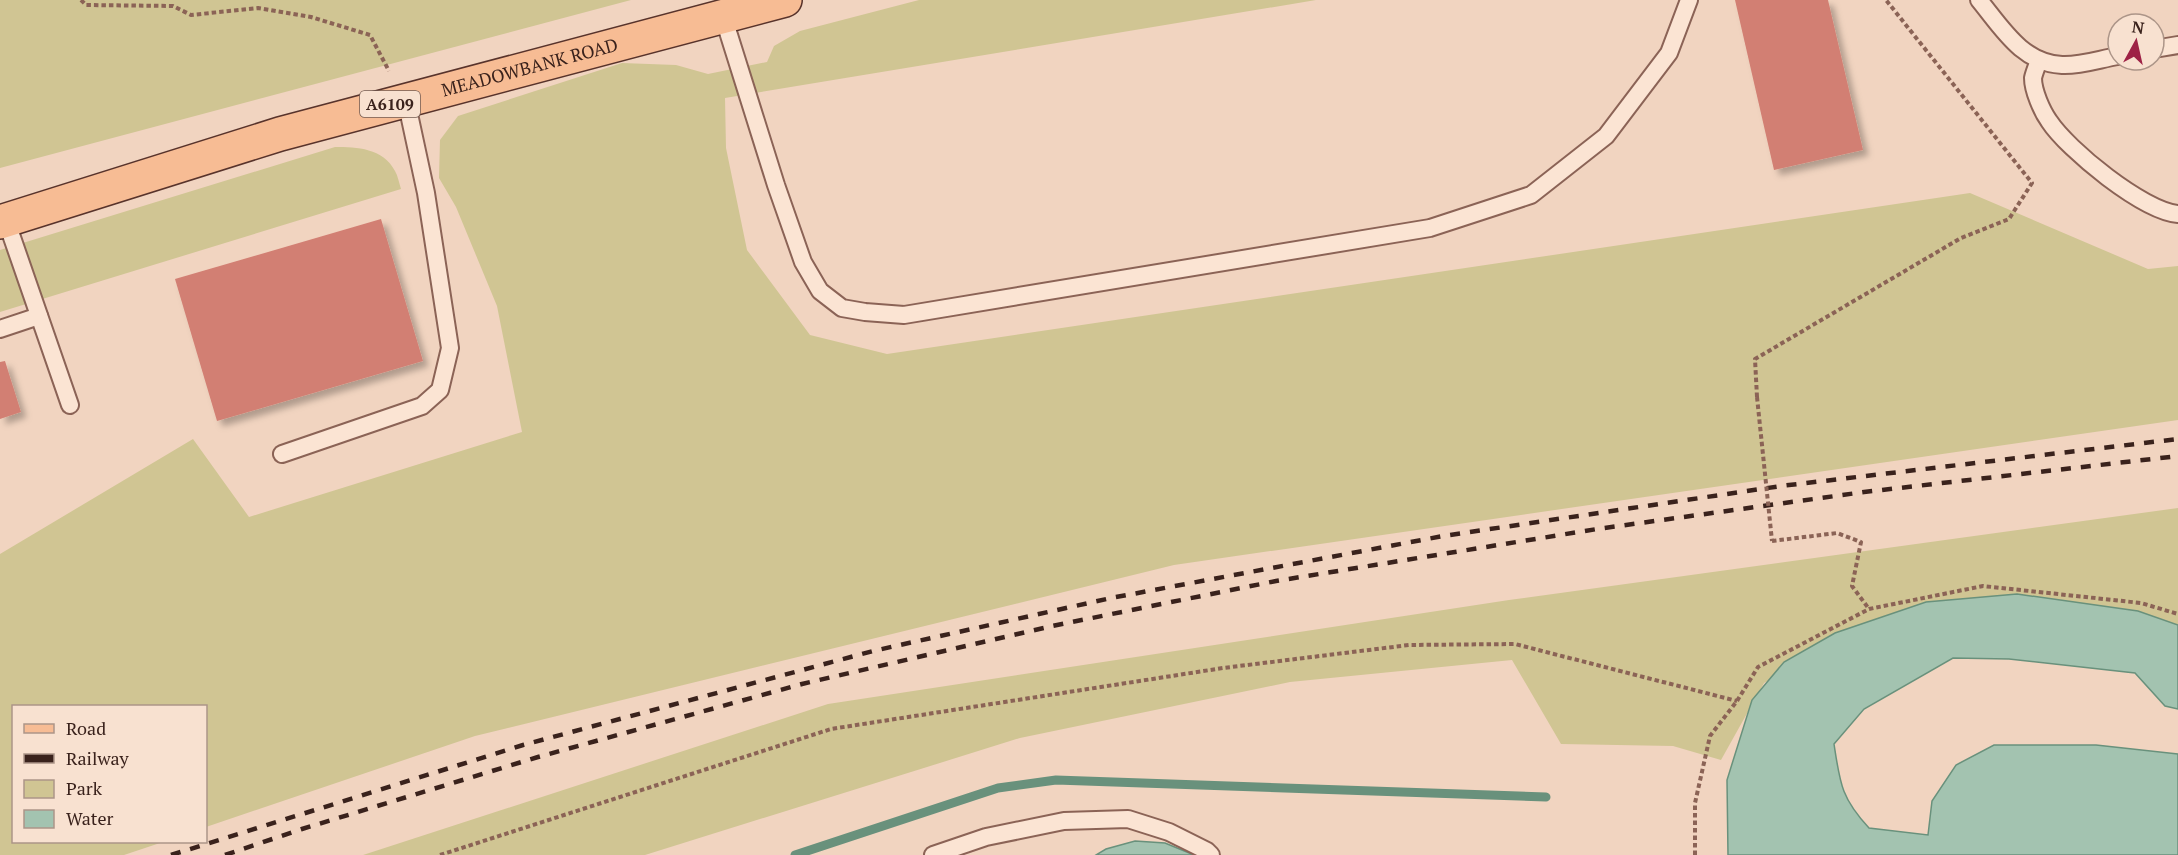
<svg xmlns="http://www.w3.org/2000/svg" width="2178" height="855" font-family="'PT Serif',serif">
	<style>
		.green { fill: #d0c593 }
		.water { fill: #a3c3b0; stroke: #69917c; stroke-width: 1.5 }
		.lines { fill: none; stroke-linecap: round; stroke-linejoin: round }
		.stream { stroke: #69917c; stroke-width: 9 }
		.building { fill: #d27f73; filter: url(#shadow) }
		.service-casing { stroke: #8b6356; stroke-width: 20 }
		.primary-casing { stroke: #58332b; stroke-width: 36 }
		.path { stroke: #8b6356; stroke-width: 4; stroke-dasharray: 4.5 3; stroke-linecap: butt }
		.service { stroke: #fbe4d3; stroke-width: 16 }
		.primary { stroke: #f7bc94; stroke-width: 33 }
		.rail { stroke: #3a221c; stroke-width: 4.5; stroke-dasharray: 10 10; stroke-linecap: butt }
		.path-bridge { stroke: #8b6356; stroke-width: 4; stroke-dasharray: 4.5 3; stroke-linecap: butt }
		.labels { text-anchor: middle; stroke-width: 4.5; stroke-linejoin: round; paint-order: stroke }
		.shield { fill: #f8e1d0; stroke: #735b52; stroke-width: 1.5 }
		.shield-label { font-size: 16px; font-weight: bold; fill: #3a221c }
		.street-label { font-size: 18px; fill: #3a221c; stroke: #f8e1d0 }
	</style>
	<defs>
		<filter id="shadow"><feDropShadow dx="5.5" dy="5.5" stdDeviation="3" flood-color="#0004"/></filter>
	</defs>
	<rect width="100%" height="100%" fill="#f1d4c0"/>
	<g class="green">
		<polygon points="0,0 631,0 0,168"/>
		<polygon points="919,0 1316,0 725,98 726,148 747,250 810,335 887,354 1970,193 2148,269 2178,266 2178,420 1174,565 475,736 206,827 206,706 14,706 14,842 163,842 124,855 0,855 0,554 193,439 249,517 522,432 497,306 456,207 439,178 440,140 458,116 622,63 676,65 708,74 767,62 774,46 800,31"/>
		<path d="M335 147C357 147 383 148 395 171 398 176 399 183 401 189L0 312V250Z"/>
		<polygon points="2178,508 2178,637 1864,626 1764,683 1721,760 1673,746 1561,744 1512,660 1290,682 1020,738 645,855 363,855 828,704 1509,600"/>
	</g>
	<g class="water">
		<path d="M2017 594 2138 611 2178 625V709L2165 706 2135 673 2009 659 1953 658 1864 709 1834 744C1840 783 1841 798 1869 828L1928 835 1932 801 1956 765 1994 745H2096L2178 754V855H1728L1727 780 1752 700 1784 662 1835 633 1926 602Z"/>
		<polygon points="1135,841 1165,843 1194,855 1096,855 1106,849"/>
	</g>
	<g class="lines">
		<polyline class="stream" points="795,855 998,788 1056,780 1546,797"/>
	</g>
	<g class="building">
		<polygon points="1735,0 1828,0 1863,150 1774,170"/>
		<polygon points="381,219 423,361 217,421 175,279"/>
		<polygon points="5,361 21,412 0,419 0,362"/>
	</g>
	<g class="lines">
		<defs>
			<g id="service">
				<path d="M1979 0C2002 28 2022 63 2062 65 2080 66 2100 59 2118 56"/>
				<polyline points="723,16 776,185 803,262 820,291 842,308 865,312 904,315 1430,228 1531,195 1606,136 1669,53 1689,0"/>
				<polyline points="2154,49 2178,45"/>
				<path d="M2039 60C2037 66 2034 73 2033 78 2033 91 2042 111 2049 121 2068 150 2143 211 2178 214"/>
				<polyline points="6,220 70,405"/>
				<polyline points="0,329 39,316"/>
				<polyline points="282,454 422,406 440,390 450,348 426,193 406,100"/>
				<polyline points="933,855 986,837 1064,821 1128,819 1169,832 1207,851 1211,855"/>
			</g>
			<g id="primary">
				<path id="s1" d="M0 222 280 134 785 0"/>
			</g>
		</defs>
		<use href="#service" class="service-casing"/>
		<use href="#primary" class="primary-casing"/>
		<g class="path">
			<polyline points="81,0 86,5 173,6 191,15 258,8 311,17 370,35 389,71"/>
			<polyline points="1757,397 1755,359 1961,238 2009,219 2032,183 1886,0"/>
			<polyline points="1772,541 1837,533 1861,542 1852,586 1869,609"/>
			<polyline points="440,855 831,729 1223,668 1409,645 1515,644 1737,701"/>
			<polyline points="1695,855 1695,803 1710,736 1737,701 1758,667 1869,609 1983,586 2141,603 2178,614"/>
		</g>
		<use href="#service" class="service"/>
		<use href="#primary" class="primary"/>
		<g class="rail">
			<polyline points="171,855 523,745 873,651 1111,598 1443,536 1781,486 2178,439"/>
			<polyline points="225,855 302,829 538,757 802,684 1052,626 1276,581 1597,529 1864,492 2178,456"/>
		</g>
		<polyline class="path-bridge" points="1757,397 1772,541"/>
	</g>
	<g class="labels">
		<rect class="shield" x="360" y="91" width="60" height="26" rx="4.5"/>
		<g class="shield-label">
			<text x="390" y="110">A6109</text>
		</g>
		<g class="street-label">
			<text dy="6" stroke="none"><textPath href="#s1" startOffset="552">MEADOWBANK ROAD</textPath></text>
		</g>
	</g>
	<rect x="12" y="705" width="195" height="138" fill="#f8e1d0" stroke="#ac9588" stroke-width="1.5"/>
	<rect x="24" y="724" width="30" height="9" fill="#f7bc94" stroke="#ac9588" stroke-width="1.5"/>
	<text x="66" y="735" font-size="18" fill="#3a221c">Road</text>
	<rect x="24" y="754" width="30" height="9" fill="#3a221c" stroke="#ac9588" stroke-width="1.5"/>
	<text x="66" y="765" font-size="18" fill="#3a221c">Railway</text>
	<rect x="24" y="780" width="30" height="18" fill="#d0c593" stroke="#ac9588" stroke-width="1.5"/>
	<text x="66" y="795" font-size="18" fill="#3a221c">Park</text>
	<rect x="24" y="810" width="30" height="18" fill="#a3c3b0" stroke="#ac9588" stroke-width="1.5"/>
	<text x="66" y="825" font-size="18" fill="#3a221c">Water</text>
	<g transform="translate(2136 42) rotate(8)"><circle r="28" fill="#f8e1d0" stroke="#ac9588" stroke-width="1.5"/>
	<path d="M0-4.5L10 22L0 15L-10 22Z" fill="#9e2246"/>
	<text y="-9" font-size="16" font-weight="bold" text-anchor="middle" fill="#3a221c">N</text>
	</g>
</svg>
